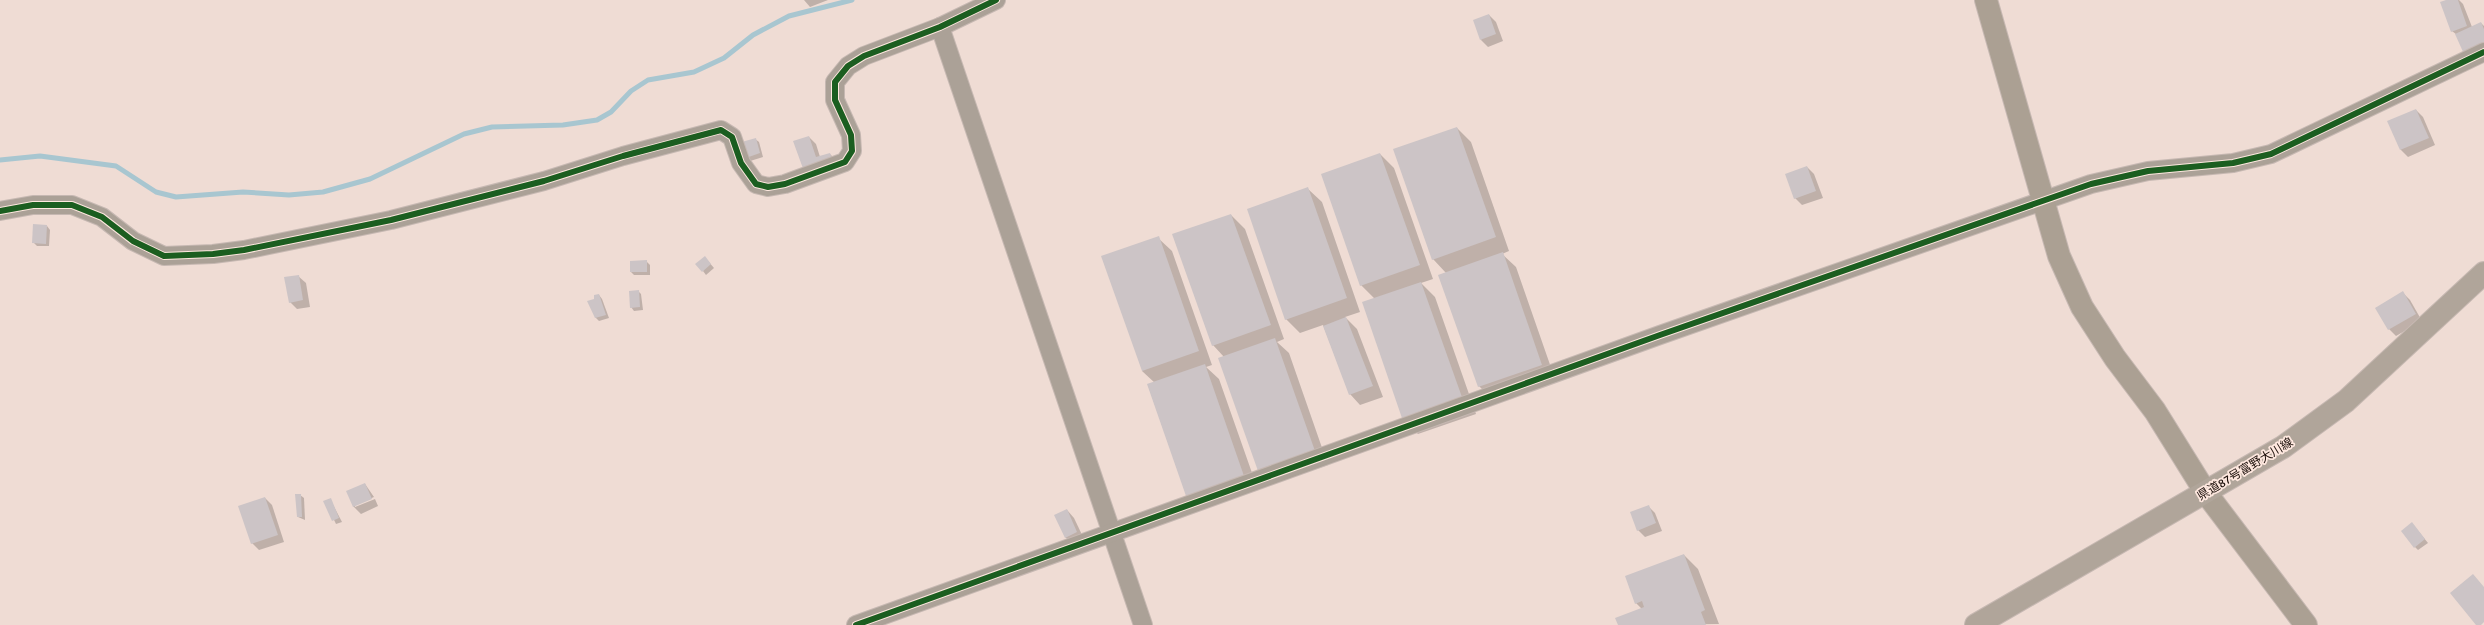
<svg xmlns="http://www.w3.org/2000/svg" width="2484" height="625" font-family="Signika,'Noto Sans JP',sans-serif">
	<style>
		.shadow { fill: #0003 }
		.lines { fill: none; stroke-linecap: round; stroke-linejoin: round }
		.stream { stroke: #a8c6d0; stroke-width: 5 }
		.building { fill: #ccc4c6 }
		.street-casing { stroke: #c6b8b2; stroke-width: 20 }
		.secondary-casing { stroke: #c6b8b2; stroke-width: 24 }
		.primary-casing { stroke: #c6b8b2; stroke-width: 24 }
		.street { stroke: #aba197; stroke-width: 18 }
		.secondary { stroke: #aba093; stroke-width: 22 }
		.primary { stroke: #b0a59a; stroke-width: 22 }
		.cycleway-casing { stroke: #fee8df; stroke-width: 8 }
		.cycleway { stroke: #1b5e20; stroke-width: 6 }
		.labels { text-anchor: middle; stroke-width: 3.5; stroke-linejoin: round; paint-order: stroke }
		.street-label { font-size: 12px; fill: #1a0e09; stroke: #fee8df }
	</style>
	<rect width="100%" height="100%" fill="#efdcd4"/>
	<g class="shadow">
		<polygon points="804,0 828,0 810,7"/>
		<polygon points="2448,0 2459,0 2463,4 2472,27 2481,23 2484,26 2484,56 2452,31"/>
		<polygon points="1489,15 1496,22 1503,41 1488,47 1481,40"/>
		<polygon points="2416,110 2423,117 2435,145 2408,157 2401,150 2389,122"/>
		<polygon points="1457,128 1471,142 1509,251 1502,254 1516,267 1555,379 1493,400 1479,386 1446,273 1433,259"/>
		<polygon points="809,137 816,144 820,157 830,154 837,161 813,181"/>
		<polygon points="755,139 759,142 763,157 747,162 739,144"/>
		<polygon points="1380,154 1394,168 1433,279 1421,283 1435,297 1476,414 1418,434 1404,420 1375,299 1361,285"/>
		<polygon points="1807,167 1814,174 1823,198 1802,205 1795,198"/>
		<polygon points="1308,189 1322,202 1360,312 1345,317 1357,329 1383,397 1360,405 1350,394 1323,325 1300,333 1286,319"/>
		<polygon points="1231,215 1245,229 1284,339 1277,342 1289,353 1328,465 1272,484 1224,357 1213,345"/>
		<polygon points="47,226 50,230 49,246 37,246 33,242"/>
		<polygon points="1158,238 1172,251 1212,365 1206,367 1219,379 1258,490 1201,510 1187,496 1148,385 1155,383 1142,371"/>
		<polygon points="646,261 650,265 650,275 634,275 631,272"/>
		<polygon points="708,261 714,268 706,275 703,271"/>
		<polygon points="298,276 306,283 310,307 297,309 290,302"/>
		<polygon points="638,291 641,294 643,310 634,311 631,307"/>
		<polygon points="2403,293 2410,300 2422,321 2396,336 2389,329"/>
		<polygon points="599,295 602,299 609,318 599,321 595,317 595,300"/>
		<polygon points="365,484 374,497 355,505 355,507 375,499 378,506 361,514 353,506"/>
		<polygon points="300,495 304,498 305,520 298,517"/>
		<polygon points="265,498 272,505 284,542 259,550 252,543"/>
		<polygon points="330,499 342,522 336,524 325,501"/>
		<polygon points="1648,506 1655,513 1662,531 1645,537 1638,530"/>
		<polygon points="1067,510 1074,518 1084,539 1073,544 1065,537"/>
		<polygon points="2415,527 2428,543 2418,550 2415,547"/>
		<polygon points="1684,555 1698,569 1719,624 1619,625 1642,609 1636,603"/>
	</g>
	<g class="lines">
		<polyline class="stream" points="0,160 40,156 116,166 156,192 176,197 243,192 289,195 323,192 370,179 464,134 492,127 563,125 597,120 611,112 631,91 648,80 694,72 724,58 753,35 789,16 852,0"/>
	</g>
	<g class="building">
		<polygon points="2446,0 2458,0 2467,26 2451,32 2440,2"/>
		<polygon points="1489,14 1496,34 1480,40 1473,20"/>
		<polygon points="2481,22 2484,29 2484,46 2464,54 2455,34"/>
		<polygon points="2416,109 2429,138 2400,150 2387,121"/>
		<polygon points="1457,127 1496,237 1432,260 1393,149"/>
		<polygon points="809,136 816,157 830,153 834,165 805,174 793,141"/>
		<polygon points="756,138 760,153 743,159 738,143"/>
		<polygon points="1380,153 1420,265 1360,286 1321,174"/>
		<polygon points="1807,166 1816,191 1794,199 1785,174"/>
		<polygon points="1308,187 1347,298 1285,320 1247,209"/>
		<polygon points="1231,214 1271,325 1212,346 1172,234"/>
		<polygon points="33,224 47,225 46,244 32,243"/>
		<polygon points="1159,236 1199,351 1142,371 1101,256"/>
		<polygon points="1503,252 1542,365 1478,387 1438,275"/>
		<polygon points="705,256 711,264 702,272 695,264"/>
		<polygon points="647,260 647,272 630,272 630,261"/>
		<polygon points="299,275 303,300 289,303 284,277"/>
		<polygon points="1421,282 1463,400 1403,421 1362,302"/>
		<polygon points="639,290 640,307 630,308 629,291"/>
		<polygon points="2403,291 2416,314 2388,330 2375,308"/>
		<polygon points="599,294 606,315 595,318 587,301 594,299 594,295"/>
		<polygon points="1346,317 1373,386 1349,395 1323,326"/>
		<polygon points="1275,338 1315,451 1258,471 1218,358"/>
		<polygon points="1205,364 1244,476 1186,496 1147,384"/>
		<polygon points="365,483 372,499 353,507 346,491"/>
		<polygon points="295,494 301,494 302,517 297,517"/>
		<polygon points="265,497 278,535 251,544 238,506"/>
		<polygon points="331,498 339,518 332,521 323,501"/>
		<polygon points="1649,505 1656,523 1637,531 1630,512"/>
		<polygon points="1067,509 1077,532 1065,538 1054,515"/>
		<polygon points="2412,522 2425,539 2414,548 2401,531"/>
		<polygon points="1684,554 1705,610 1701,612 1706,625 1618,625 1615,618 1644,607 1642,601 1635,604 1625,576"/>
		<polygon points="2473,574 2484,587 2484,622 2481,625 2476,625 2450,593"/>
	</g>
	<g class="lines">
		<defs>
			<g id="street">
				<polyline points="940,27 1143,625"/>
				<polyline points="0,211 33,205 72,205 102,217 133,241 164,256 213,254 244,250 391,220 544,181 623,156 721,130 732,137 741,163 756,184 768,187 785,184 845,162 852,151 851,135 835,100 835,82 848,66 864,56 940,27 996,0"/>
				<polyline points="856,625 1660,335 2091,184 2148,171 2233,163 2271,154 2484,52"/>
			</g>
			<polyline id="secondary" points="1986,0 2059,256 2082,307 2115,358 2155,411 2206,493 2306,625"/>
			<polyline id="primary" points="1976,625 2283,447 2346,401 2484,273"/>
		</defs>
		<use href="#street" class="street-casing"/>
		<use href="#secondary" class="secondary-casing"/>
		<use href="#primary" class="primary-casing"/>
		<use href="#street" class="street"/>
		<use href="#secondary" class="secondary"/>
		<use href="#primary" class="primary"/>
		<defs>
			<g id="cycleway">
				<polyline points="0,211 33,205 72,205 102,217 133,241 164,256 213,254 244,250 391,220 544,181 623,156 721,130 732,137 741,163 756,184 768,187 785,184 845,162 852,151 851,135 835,100 835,82 848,66 864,56 940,27 996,0"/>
				<polyline points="856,625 1660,335 2091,184 2148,171 2233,163 2271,154 2484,52"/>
			</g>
		</defs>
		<use href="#cycleway" class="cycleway-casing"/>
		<use href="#cycleway" class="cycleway"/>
	</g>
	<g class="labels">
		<g class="street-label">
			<text transform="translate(2245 469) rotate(-31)" y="4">県道87号富野大川線</text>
		</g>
	</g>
</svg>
